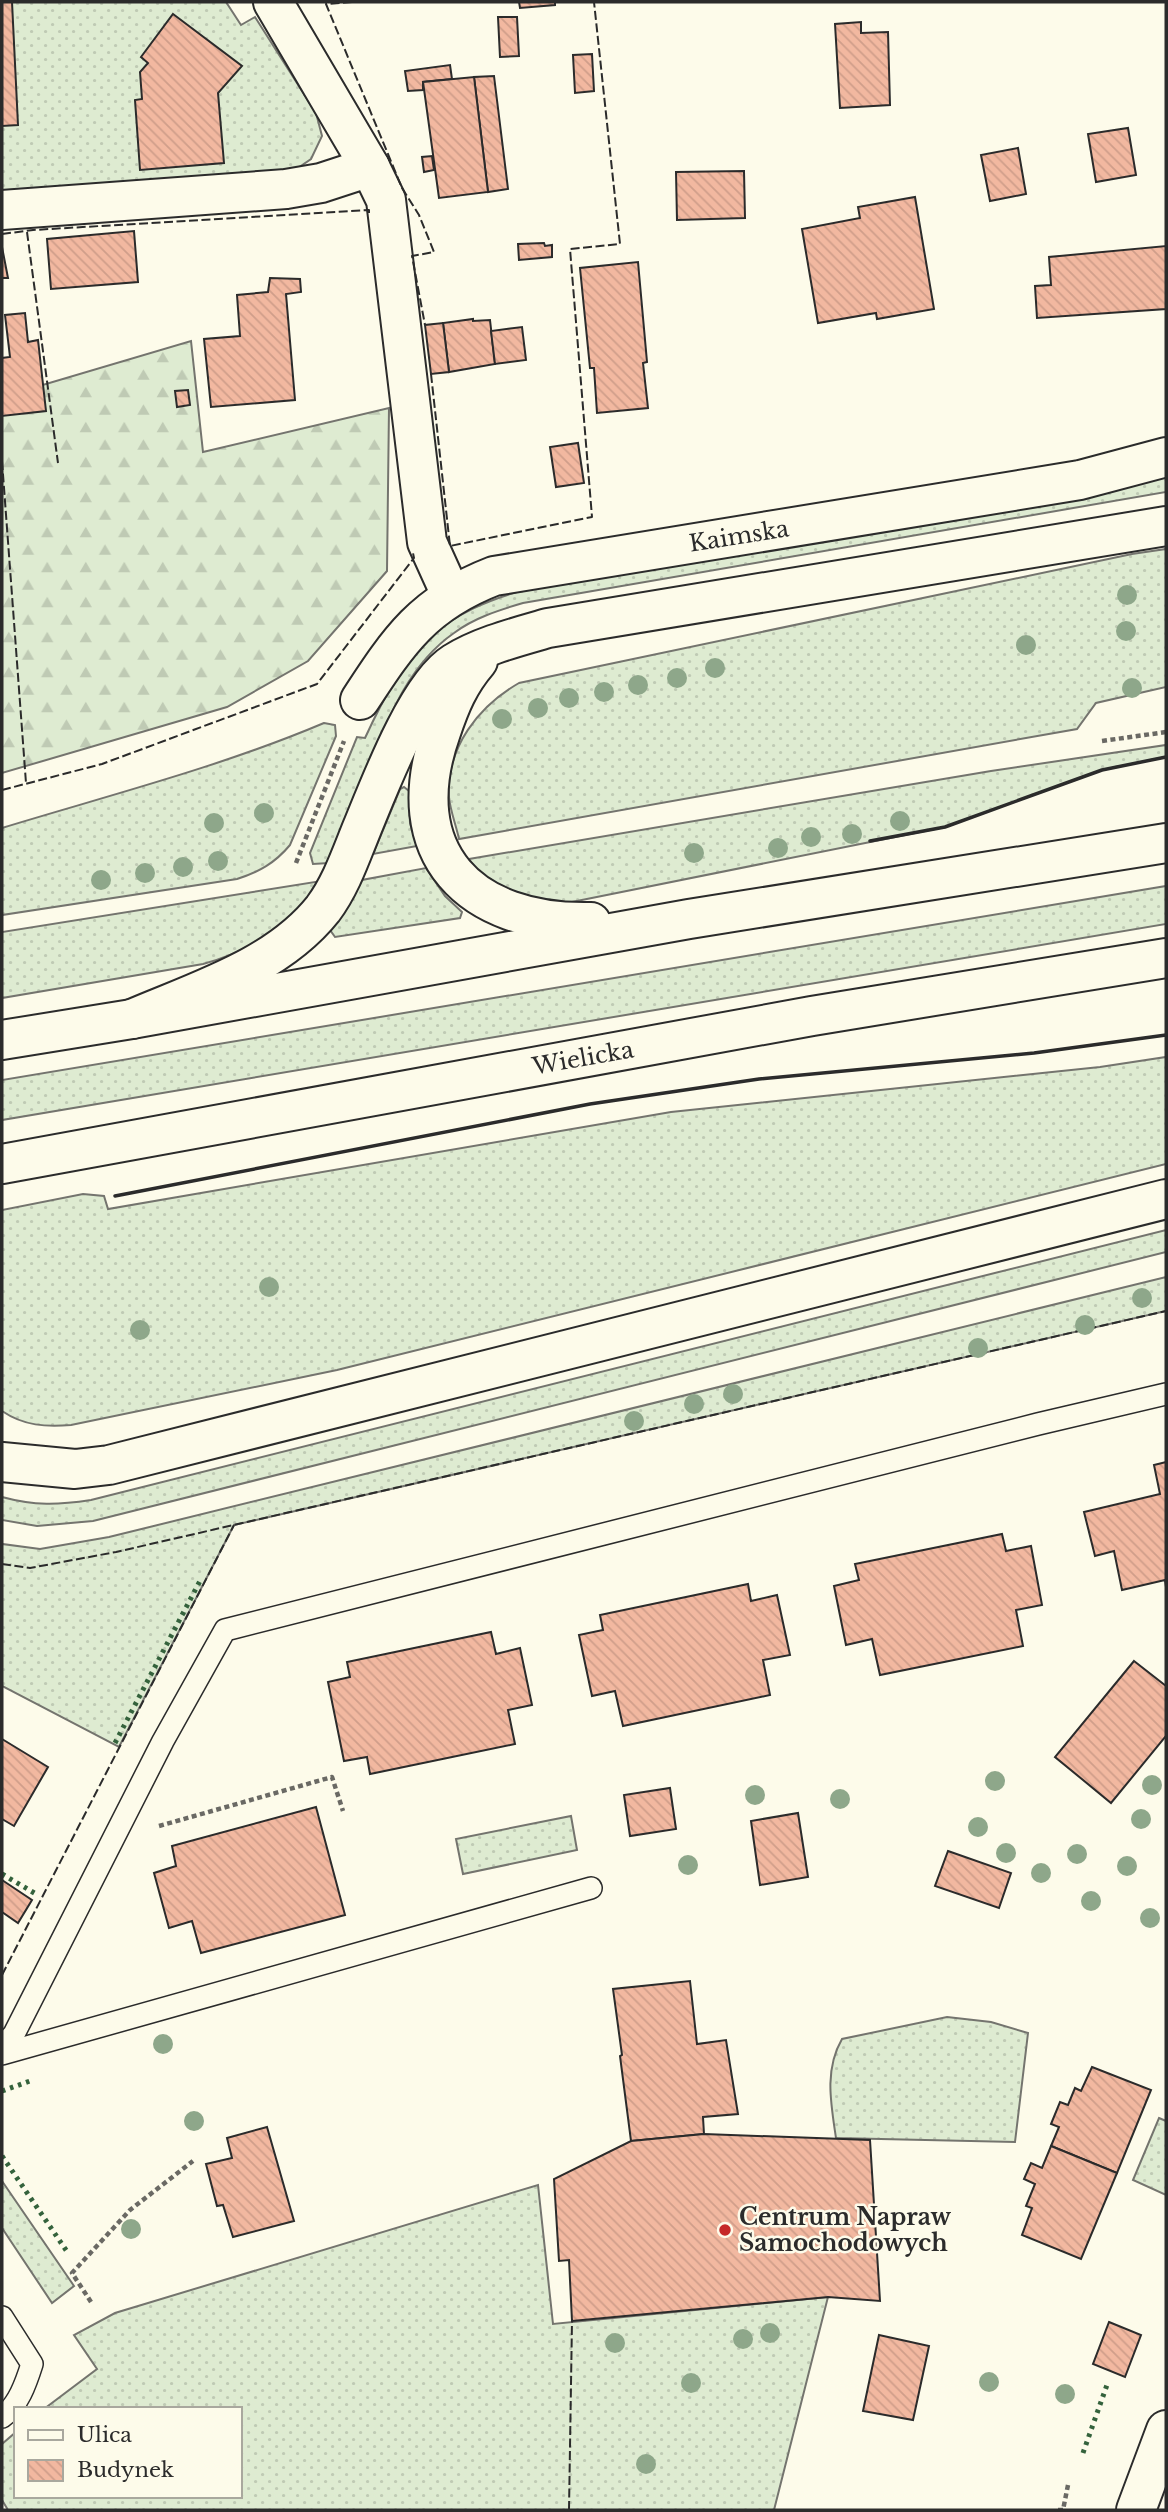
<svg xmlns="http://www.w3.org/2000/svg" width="1168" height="2512" font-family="'Libre Baskerville',serif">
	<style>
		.grass { fill: url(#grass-dots); stroke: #74746e; stroke-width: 2 }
		.forest { fill: url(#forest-firs); stroke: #74746e; stroke-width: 2 }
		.building { fill: url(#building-back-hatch); stroke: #2b2b2b; stroke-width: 2 }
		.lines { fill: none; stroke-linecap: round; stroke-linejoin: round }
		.service-casing { stroke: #2b2b2b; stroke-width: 24 }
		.minor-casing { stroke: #2b2b2b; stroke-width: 42 }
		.tertiary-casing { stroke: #2b2b2b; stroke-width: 42 }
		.primary-casing { stroke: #2b2b2b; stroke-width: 42 }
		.path { stroke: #6a6964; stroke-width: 4.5; stroke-dasharray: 5 3.5; stroke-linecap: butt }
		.service { stroke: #fdfbea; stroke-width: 21 }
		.minor { stroke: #fdfbea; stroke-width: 38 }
		.tertiary { stroke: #fdfbea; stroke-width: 38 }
		.primary { stroke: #fdfbea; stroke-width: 38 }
		.hedge { stroke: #34623c; stroke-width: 5; stroke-dasharray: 3.5 5; stroke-linecap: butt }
		.fence { stroke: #2b2b2b; stroke-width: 2; stroke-dasharray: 9 3.5; stroke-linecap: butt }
		.wall { stroke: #2b2b2b; stroke-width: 3.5 }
		.tree { fill: #8ea78a }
		.poi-dot { fill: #c62828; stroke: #fdfbea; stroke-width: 2.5 }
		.labels { text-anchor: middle; stroke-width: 5; stroke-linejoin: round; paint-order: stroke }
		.street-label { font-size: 23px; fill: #2b2b2b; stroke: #fdfbea }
		.poi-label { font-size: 23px; font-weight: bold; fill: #2b2b2b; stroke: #fdfbea; text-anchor: start }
	</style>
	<defs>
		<pattern id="grass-dots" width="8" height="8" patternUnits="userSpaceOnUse" patternTransform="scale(1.75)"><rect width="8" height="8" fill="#deebd1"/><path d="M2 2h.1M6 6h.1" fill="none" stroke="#bfcab4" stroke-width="1.8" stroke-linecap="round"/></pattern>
		<pattern id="forest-firs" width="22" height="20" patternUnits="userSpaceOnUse" patternTransform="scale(1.75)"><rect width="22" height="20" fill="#deebd1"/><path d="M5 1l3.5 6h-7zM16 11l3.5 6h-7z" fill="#bfcab4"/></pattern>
		<pattern id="building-back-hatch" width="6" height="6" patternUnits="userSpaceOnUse" patternTransform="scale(1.75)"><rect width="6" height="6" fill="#f2b8a0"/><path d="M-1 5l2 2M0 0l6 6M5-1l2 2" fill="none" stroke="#d09e8a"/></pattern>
	</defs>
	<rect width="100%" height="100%" fill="#fdfbea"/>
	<g class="grass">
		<polygon points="2,2 226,2 241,25 255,17 316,113 322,136 311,159 292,172 2,192"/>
		<path d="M1166 475V492L523 603C499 610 474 618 454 633 408 665 388 719 368 768 355 800 342 831 329 863L313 864 310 853 357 737 365 738C406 649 437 612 535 587Z"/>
		<path d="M1166 549V687L1096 703 1077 729 459 839C456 825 450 810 449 797 446 747 479 706 519 683L1132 554Z"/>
		<path d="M324 723 335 725 336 736 290 845C275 863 259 872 237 879L2 915V828C110 795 220 767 324 723Z"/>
		<polygon points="1166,745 1166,757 1102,770 945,827 567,903 521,899 478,872 469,859 991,771"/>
		<polygon points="404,787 409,791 410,823 417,846 373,854 400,789"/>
		<polygon points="426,868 445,896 462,912 460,918 335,937 330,930 362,880"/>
		<path d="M321 881C290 924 254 950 203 964L2 998V932Z"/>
		<polygon points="1166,886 1166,924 2,1120 2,1080"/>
		<path d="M1166 1057V1164L337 1370 71 1425C46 1427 24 1426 2 1411V1210L83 1194 104 1196 108 1209 671 1112 1100 1067Z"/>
		<path d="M1166 1230V1252L93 1521 37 1526 2 1520V1497C35 1506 58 1505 91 1500Z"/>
		<polygon points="1166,1277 1166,1311 234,1525 119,1747 2,1686 2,1544 40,1549 109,1537"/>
		<polygon points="571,1816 577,1850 463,1874 456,1839"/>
		<path d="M947 2017 991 2022 1028 2033 1015 2142 836 2138C831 2104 824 2070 842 2039Z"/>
		<polygon points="1159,2118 1166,2121 1166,2195 1133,2180"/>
		<polygon points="2,2181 74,2286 52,2303 2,2228"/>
		<polygon points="538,2185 553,2324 828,2297 774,2510 8,2510 2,2500 2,2444 16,2432 16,2496 240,2496 240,2409 44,2409 97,2369 74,2335 115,2313"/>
	</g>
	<polygon class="forest" points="191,341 203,452 389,408 387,571 308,661 227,707 2,773 2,397"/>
	<g class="building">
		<polygon points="2,2 12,2 18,125 2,126"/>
		<polygon points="519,2 555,2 555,5 520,8"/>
		<polygon points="173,14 242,66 218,93 224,163 140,170 135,100 142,99 140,72 148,63 141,57"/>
		<polygon points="498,17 517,17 519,56 500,57"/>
		<polygon points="861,22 861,33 888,32 890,105 840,108 835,24"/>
		<polygon points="592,54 594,91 575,93 573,55"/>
		<polygon points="450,65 452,79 423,82 423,90 408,91 405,71"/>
		<polygon points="494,76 508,189 488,192 474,77"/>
		<polygon points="474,77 488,192 439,198 423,82"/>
		<polygon points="1128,128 1136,175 1096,182 1088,134"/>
		<polygon points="1018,148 1026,194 990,201 981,155"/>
		<polygon points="432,156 434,170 424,172 422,157"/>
		<polygon points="744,171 745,218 677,220 676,172"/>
		<polygon points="915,197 934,309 877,319 876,313 818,323 802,229 860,218 858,207"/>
		<polygon points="134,231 138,282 51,289 47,239"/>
		<polygon points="544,243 545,246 552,245 552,257 519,260 518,244"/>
		<polygon points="1166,246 1166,309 1037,318 1035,286 1051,285 1049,257"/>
		<polygon points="2,247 8,278 2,278"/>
		<polygon points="638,262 647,362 643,363 648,408 597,413 594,368 590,368 580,268"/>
		<polygon points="270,278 300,279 301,292 286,294 295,400 211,407 204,339 240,336 237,295 268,292"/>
		<polygon points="25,313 28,342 38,340 46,411 2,416 2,358 10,357 5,315"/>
		<polygon points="473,319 473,321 490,320 495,364 449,372 443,323"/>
		<polygon points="443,323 449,372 431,374 425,325"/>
		<polygon points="522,327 526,360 495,364 491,331"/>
		<polygon points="188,390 190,405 177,407 175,391"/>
		<polygon points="578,443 584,483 556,487 550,447"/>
		<polygon points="1166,1462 1166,1587 1165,1580 1122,1590 1114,1551 1095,1556 1084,1512 1160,1494 1154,1465"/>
		<polygon points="1002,1534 1006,1551 1031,1546 1042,1605 1016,1610 1023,1646 880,1675 872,1639 846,1645 834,1586 859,1580 855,1564"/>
		<polygon points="748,1584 751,1601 777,1595 790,1655 763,1660 770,1695 623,1726 615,1691 592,1696 579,1635 603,1630 600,1615"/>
		<polygon points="491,1632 496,1654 520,1648 532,1705 508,1710 515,1744 370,1774 367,1757 344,1761 328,1682 350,1677 347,1662"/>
		<polygon points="1134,1661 1166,1686 1166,1736 1111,1803 1055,1757"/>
		<polygon points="2,1739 48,1767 14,1826 2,1819"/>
		<polygon points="670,1788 676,1829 630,1836 624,1795"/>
		<polygon points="316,1807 345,1915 201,1953 192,1921 169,1928 154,1873 176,1866 172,1846"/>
		<polygon points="798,1813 808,1877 760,1885 751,1821"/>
		<polygon points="948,1851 1011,1873 999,1908 935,1886"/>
		<polygon points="2,1880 32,1900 18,1923 2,1912"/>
		<polygon points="690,1981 697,2044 726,2040 738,2114 703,2117 704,2134 631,2141 620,2056 622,2055 613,1989"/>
		<polygon points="1092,2067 1151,2090 1117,2173 1051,2146 1059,2127 1051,2124 1060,2102 1068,2105 1075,2088 1081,2091"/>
		<polygon points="267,2127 294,2221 233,2237 223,2205 217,2206 206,2164 232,2158 227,2138"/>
		<polygon points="704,2134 870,2140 880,2301 828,2297 572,2321 569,2260 559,2261 554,2179 631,2141"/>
		<polygon points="1051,2146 1117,2173 1081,2259 1022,2235 1032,2208 1026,2206 1035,2184 1024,2179 1031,2163 1042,2168"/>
		<polygon points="1109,2322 1141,2335 1125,2377 1093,2364"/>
		<polygon points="879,2335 929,2346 913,2420 863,2411"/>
	</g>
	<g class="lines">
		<defs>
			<g id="service">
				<polyline points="2,2047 14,2034 163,1741 225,1630 1038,1424 1166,1394"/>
				<polyline points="2,2054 591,1888"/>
				<path d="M2 2317 32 2364C26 2383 18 2406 2 2417"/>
			</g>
			<g id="minor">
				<polyline points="273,2 370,167 386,200 427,542 451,595"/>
				<polyline points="2,210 286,189 321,183 370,167"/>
				<path d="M360 700C399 640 424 603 494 576L1080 480 1166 457"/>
			</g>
			<polyline id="tertiary" points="1136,2510 1166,2430"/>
			<g id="primary">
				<path d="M478 661C459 683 450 705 441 732 398 853 470 925 591 922"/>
				<path d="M132 1019C197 991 277 967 323 909 341 885 351 855 362 828 379 787 417 686 454 663 481 646 517 637 548 628L1166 526"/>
				<polyline points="2,1040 132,1019 689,919 1166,843"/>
				<polyline points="2,1164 812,1016 1166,958"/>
				<polyline points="2,1462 75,1469 109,1465 1166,1199"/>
			</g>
		</defs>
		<use href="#service" class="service-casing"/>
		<use href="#minor" class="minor-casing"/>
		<use href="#tertiary" class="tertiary-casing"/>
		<use href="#primary" class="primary-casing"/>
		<g class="path">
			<polyline points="1102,741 1166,732"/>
			<polyline points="296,863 344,741"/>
			<polyline points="159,1826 332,1777 343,1811"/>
			<polyline points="91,2302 72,2273 130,2210 193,2161"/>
			<polyline points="1058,2510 1063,2510 1068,2485"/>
		</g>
		<use href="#service" class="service"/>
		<use href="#minor" class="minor"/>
		<use href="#tertiary" class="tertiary"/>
		<use href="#primary" class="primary"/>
		<g class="hedge">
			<polyline points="115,1743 201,1579"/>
			<polyline points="2,1874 36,1894"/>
			<polyline points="2,2091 30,2081"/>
			<polyline points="2,2156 68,2253"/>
			<polyline points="1083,2453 1108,2382"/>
		</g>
		<g class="fence">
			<polyline points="352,2 326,4 402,188 419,215 434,252 412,256 425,325"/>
			<polyline points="27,232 58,463"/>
			<polyline points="2,234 33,230 369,210 369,213"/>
			<polyline points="431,374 450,546 592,517 570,249 620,244 594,2"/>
			<polyline points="2,461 26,783"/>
			<polyline points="2,790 102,764 317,684 414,558 413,553"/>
			<polyline points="2,1564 30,1568 116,1552 1166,1311"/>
			<polyline points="2,1975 234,1525"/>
			<polyline points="569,2510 572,2321"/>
		</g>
		<g class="wall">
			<polyline points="870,841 945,827 1102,770 1166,757"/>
			<polyline points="115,1196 590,1104 759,1079 1034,1053 1166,1035"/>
		</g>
	</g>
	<g class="tree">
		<circle cx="1127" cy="595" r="10"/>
		<circle cx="1126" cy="631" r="10"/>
		<circle cx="1026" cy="645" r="10"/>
		<circle cx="715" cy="668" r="10"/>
		<circle cx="677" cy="678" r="10"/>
		<circle cx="638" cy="685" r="10"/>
		<circle cx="1132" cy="688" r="10"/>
		<circle cx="604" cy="692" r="10"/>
		<circle cx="569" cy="698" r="10"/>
		<circle cx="538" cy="708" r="10"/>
		<circle cx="502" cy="719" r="10"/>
		<circle cx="264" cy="813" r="10"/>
		<circle cx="900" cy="821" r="10"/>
		<circle cx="214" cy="823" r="10"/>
		<circle cx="852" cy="834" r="10"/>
		<circle cx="811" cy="837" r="10"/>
		<circle cx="778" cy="848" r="10"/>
		<circle cx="694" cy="853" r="10"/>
		<circle cx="218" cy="861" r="10"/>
		<circle cx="183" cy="867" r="10"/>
		<circle cx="145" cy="873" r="10"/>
		<circle cx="101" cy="880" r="10"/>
		<circle cx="269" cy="1287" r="10"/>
		<circle cx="1142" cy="1298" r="10"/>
		<circle cx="1085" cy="1325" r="10"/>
		<circle cx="140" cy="1330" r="10"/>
		<circle cx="978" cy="1348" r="10"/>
		<circle cx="733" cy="1394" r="10"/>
		<circle cx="694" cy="1404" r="10"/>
		<circle cx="634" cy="1421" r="10"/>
		<circle cx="995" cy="1781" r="10"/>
		<circle cx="1152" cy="1785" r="10"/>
		<circle cx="755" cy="1795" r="10"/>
		<circle cx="840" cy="1799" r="10"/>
		<circle cx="1141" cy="1819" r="10"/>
		<circle cx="978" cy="1827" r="10"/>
		<circle cx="1006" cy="1853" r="10"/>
		<circle cx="1077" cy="1854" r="10"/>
		<circle cx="688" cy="1865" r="10"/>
		<circle cx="1127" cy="1866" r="10"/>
		<circle cx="1041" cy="1873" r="10"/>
		<circle cx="1091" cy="1901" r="10"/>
		<circle cx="1150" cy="1918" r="10"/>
		<circle cx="163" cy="2044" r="10"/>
		<circle cx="194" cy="2121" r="10"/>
		<circle cx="131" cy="2229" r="10"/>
		<circle cx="770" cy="2333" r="10"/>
		<circle cx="743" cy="2339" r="10"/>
		<circle cx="615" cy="2343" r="10"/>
		<circle cx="989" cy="2382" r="10"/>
		<circle cx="691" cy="2383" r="10"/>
		<circle cx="1065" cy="2394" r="10"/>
		<circle cx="646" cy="2464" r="10"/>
	</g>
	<circle class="poi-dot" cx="725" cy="2230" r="7"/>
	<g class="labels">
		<g class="street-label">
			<text transform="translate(739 536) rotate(-9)" y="8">Kaimska</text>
			<text transform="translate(583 1058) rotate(-10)" y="8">Wielicka</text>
		</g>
		<g class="poi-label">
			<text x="739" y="2225">Centrum Napraw<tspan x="739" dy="26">Samochodowych</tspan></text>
		</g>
	</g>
	<rect width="1168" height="2512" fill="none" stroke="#2b2b2b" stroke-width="7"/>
	<rect x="14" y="2407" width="228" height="91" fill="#fdfbea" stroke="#a9a89e" stroke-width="2"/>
	<rect x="28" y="2430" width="35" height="10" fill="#fdfbea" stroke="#a9a89e" stroke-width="2"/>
	<text x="77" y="2442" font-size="21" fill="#2b2b2b">Ulica</text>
	<rect x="28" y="2460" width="35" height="21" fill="url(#building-back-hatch)" stroke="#a9a89e" stroke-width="2"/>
	<text x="77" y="2477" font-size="21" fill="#2b2b2b">Budynek</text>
</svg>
